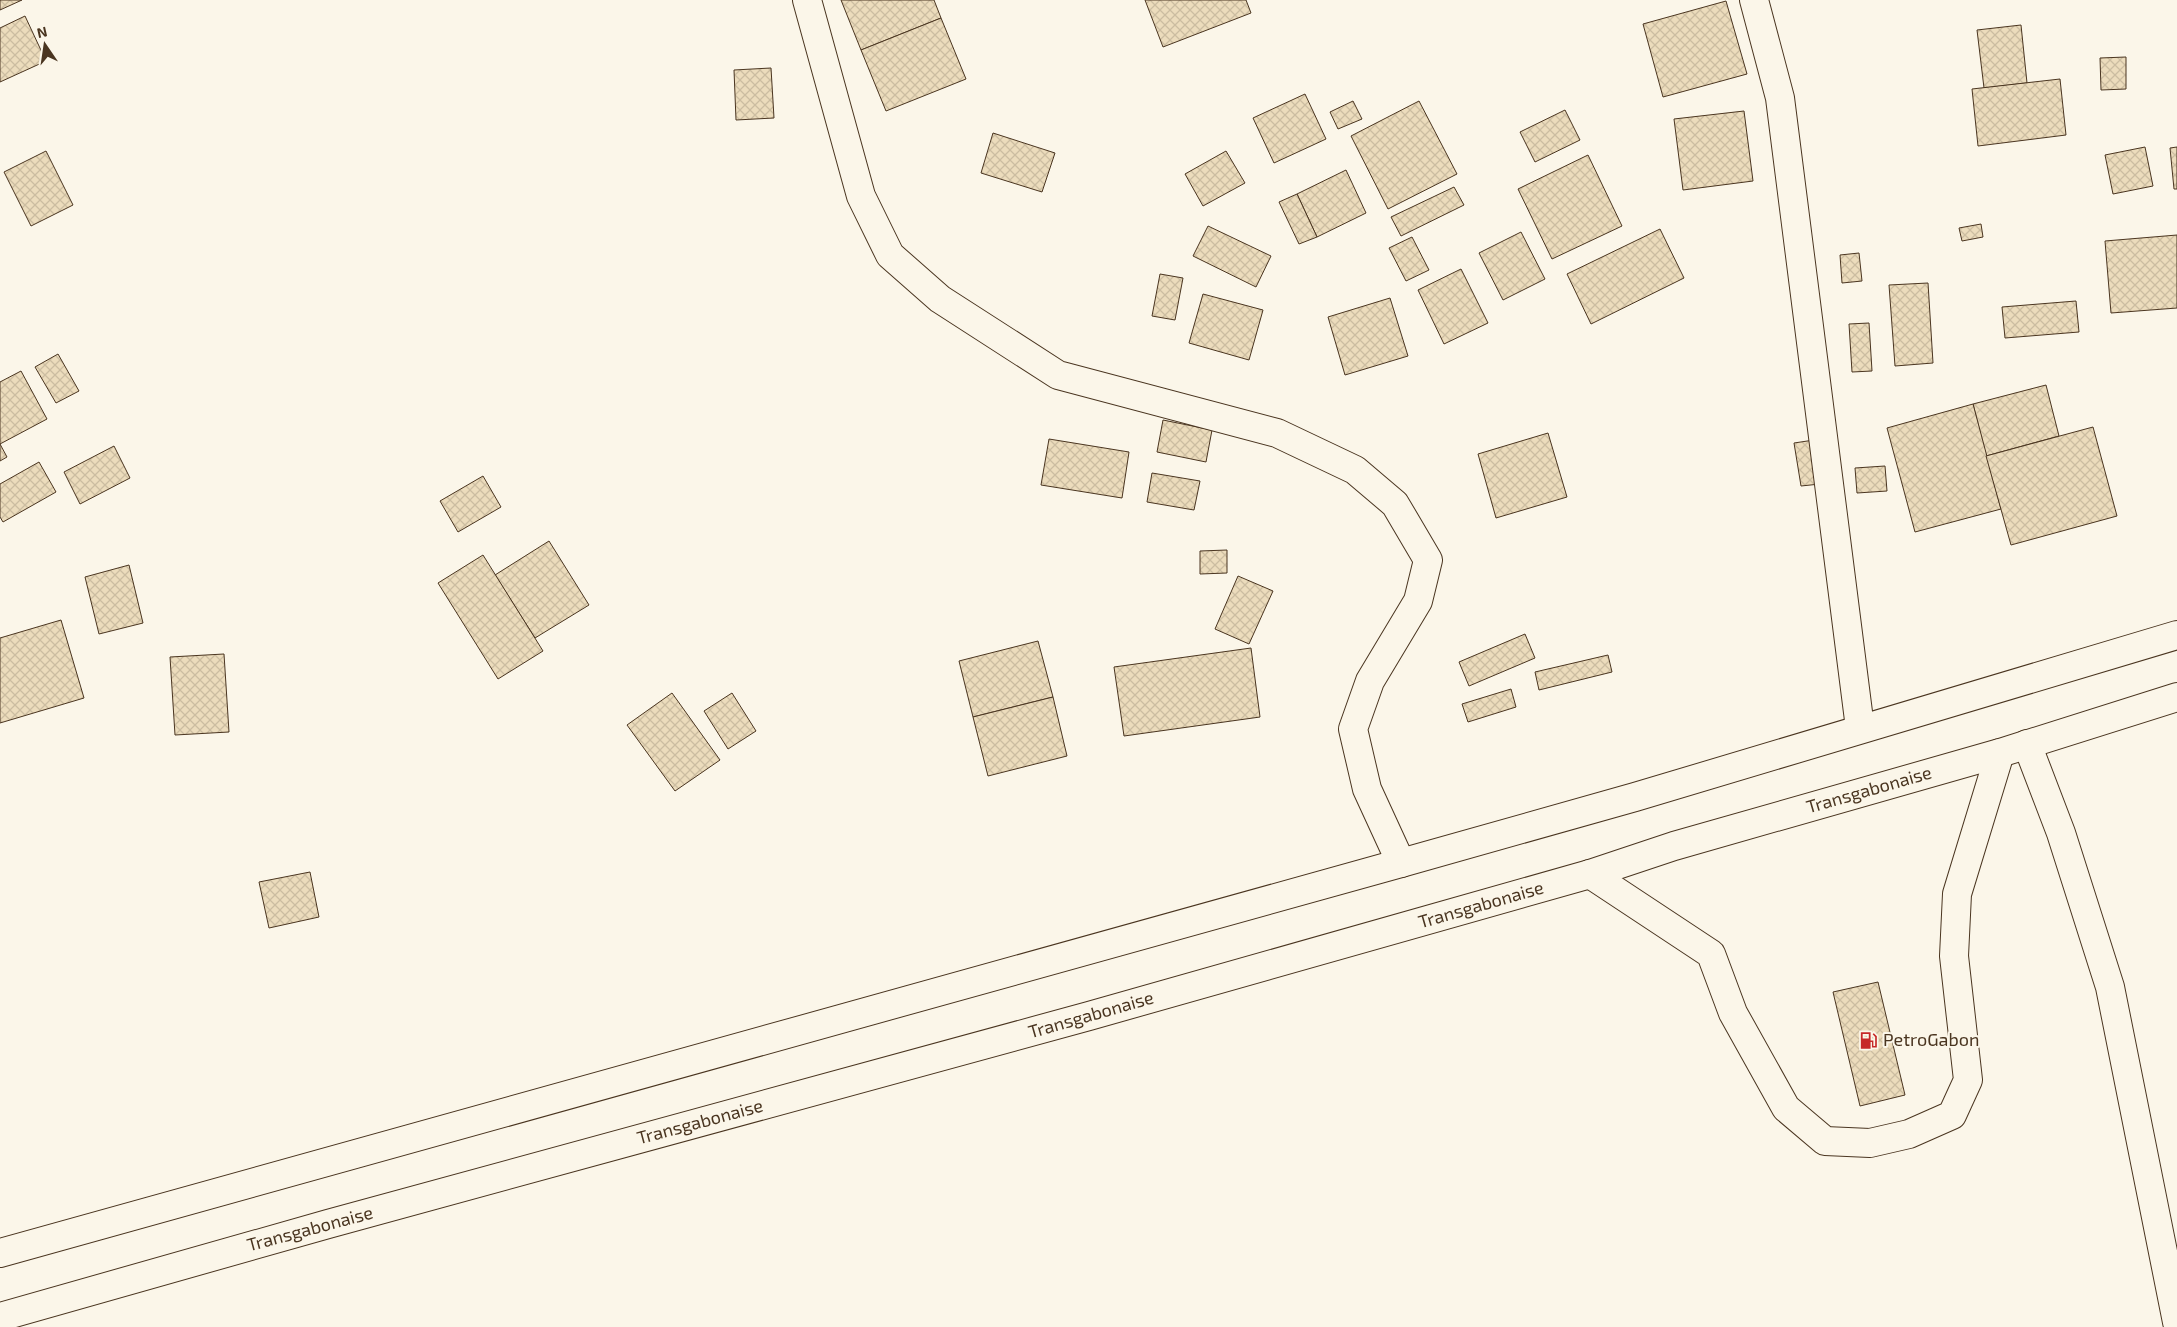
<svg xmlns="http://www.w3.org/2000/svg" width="2177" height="1327" font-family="'Exo 2',sans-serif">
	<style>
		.building { fill: url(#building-cross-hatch); stroke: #4a3520 }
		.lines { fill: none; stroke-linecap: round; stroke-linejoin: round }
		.minor-casing { stroke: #4a3520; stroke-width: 30 }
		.highway-casing { stroke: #4a3520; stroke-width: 30 }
		.minor { stroke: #fbf6e9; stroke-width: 28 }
		.highway { stroke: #fbf6e9; stroke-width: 28 }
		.labels { text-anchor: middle; stroke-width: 4; stroke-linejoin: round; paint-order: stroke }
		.street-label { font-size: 18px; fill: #4a3520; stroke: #fbf6e9 }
		.poi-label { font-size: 18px; fill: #4a3520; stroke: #fbf6e9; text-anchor: start }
	</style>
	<defs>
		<pattern id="building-cross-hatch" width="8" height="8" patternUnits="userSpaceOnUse" patternTransform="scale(1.25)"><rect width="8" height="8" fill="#ecdcbc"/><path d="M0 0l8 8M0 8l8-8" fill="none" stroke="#ccbda1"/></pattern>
	</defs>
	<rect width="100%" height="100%" fill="#fbf6e9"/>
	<g class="building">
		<polygon points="0,0 22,0 0,10"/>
		<polygon points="841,0 934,0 941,18 861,50"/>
		<polygon points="1145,0 1246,0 1251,13 1163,47"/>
		<polygon points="1726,1 1747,74 1663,97 1643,24"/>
		<polygon points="25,16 46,61 0,82 0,28"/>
		<polygon points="941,18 966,79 886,111 861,50"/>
		<polygon points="2021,25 2027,83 1984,88 1977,30"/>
		<polygon points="2126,57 2126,89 2101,90 2100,58"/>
		<polygon points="771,68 774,118 736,120 734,70"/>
		<polygon points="2060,79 2066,135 1978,146 1972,89"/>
		<polygon points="1305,94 1326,139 1274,163 1253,118"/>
		<polygon points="1353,101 1362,119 1338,129 1330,112"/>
		<polygon points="1419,101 1457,174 1388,209 1351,136"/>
		<polygon points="1565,110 1580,140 1535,162 1520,132"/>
		<polygon points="1744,111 1753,181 1683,190 1674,119"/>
		<polygon points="993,133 1055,153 1042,192 981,173"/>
		<polygon points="2145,147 2153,186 2113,194 2105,155"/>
		<polygon points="2177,147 2177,189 2174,189 2170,148"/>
		<polygon points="46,151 73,205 31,226 4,172"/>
		<polygon points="1226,151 1245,183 1203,206 1185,174"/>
		<polygon points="1588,155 1622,226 1552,259 1518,189"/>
		<polygon points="1346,170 1366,213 1317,237 1297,194"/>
		<polygon points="1454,187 1464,205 1401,236 1391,217"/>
		<polygon points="1297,194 1317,237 1299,244 1279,202"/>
		<polygon points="1981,224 1983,237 1962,241 1959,228"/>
		<polygon points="1208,226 1271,256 1256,287 1193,256"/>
		<polygon points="1660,229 1684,278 1591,324 1567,274"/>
		<polygon points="1521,232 1545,279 1503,300 1479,253"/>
		<polygon points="2177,235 2177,308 2111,313 2105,241"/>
		<polygon points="1412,237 1429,270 1406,281 1389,248"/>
		<polygon points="1859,253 1862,281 1842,283 1840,255"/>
		<polygon points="1461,269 1488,323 1444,344 1418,290"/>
		<polygon points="1160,274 1183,278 1175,320 1152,316"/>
		<polygon points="1928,283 1933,363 1895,366 1889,285"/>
		<polygon points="1203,294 1263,310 1249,360 1189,343"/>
		<polygon points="1390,298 1408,356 1345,375 1328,317"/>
		<polygon points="2076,301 2079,332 2005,338 2002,307"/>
		<polygon points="1869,323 1872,371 1852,372 1849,324"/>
		<polygon points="58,354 79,391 56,403 35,367"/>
		<polygon points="21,371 47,419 0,444 0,382"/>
		<polygon points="2046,385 2059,436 1986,456 1973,404"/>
		<polygon points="1973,404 2001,509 1915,532 1887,428"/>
		<polygon points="1163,420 1212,430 1206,462 1157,452"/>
		<polygon points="2093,427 2117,516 2011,545 1986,456"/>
		<polygon points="1548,433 1567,497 1496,518 1478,454"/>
		<polygon points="1049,439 1129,452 1122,498 1041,485"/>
		<polygon points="1814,440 1820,484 1801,486 1794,443"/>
		<polygon points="0,444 7,457 0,461"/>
		<polygon points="114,446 130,478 80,504 64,472"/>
		<polygon points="39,462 56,492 3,522 0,517 0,484"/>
		<polygon points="1885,466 1887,491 1857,493 1855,468"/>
		<polygon points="1152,473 1200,481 1194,510 1147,502"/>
		<polygon points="483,476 501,507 458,532 440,501"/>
		<polygon points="549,541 589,605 535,638 495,575"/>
		<polygon points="1227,550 1227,573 1200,574 1200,551"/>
		<polygon points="483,555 543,651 498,679 438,583"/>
		<polygon points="129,565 143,623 99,634 85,577"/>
		<polygon points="1238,576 1273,591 1249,644 1215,629"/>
		<polygon points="61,620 84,698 0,723 0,638"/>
		<polygon points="1525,634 1535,658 1469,686 1459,662"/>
		<polygon points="1038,641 1053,697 973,717 959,661"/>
		<polygon points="1251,648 1260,717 1124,736 1114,667"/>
		<polygon points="224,654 229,732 175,735 170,657"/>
		<polygon points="1608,655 1612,672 1539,690 1535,672"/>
		<polygon points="1511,689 1516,707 1468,722 1462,704"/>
		<polygon points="672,693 720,760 675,791 627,725"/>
		<polygon points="732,693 756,731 728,749 704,711"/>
		<polygon points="1053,697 1067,756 988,776 973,717"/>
		<polygon points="310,872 319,917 269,928 259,882"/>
		<polygon points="1878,982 1905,1095 1860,1106 1833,992"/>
	</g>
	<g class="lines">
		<defs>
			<g id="minor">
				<polyline points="807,0 861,196 890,255 940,299 1058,375 1277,433 1355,470 1395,504 1428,560 1418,601 1370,681 1353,729 1367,789 1401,863"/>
				<polyline points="1754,0 1780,98 1860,728"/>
				<polyline points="2027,744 2061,833 2110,987 2177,1322"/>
				<polyline points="1590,874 1711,954 1733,1013 1786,1108 1825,1141 1870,1143 1909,1134 1952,1115 1968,1080 1954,956 1957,894 2000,753"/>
			</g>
			<g id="highway">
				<polyline points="0,1253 1401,863 1635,797 2177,635"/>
				<polyline points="0,1317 328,1224 1089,1016 1590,874 1674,846 2000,753 2177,697"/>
			</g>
		</defs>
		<use href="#minor" class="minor-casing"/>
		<use href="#highway" class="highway-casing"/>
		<use href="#minor" class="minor"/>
		<use href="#highway" class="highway"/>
	</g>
	<defs>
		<symbol id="fuel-bare" viewBox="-9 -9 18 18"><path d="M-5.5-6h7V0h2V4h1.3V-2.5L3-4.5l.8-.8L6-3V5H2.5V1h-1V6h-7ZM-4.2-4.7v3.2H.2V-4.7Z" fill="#c62828" stroke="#fbf6e9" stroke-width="2.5" paint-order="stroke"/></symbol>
	</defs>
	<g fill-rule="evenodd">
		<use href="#fuel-bare" x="1856" y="1028" width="25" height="25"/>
	</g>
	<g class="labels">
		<g class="street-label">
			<text transform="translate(1869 790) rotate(-16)" y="6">Transgabonaise</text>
			<text transform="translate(1481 905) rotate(-16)" y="6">Transgabonaise</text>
			<text transform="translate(1091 1015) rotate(-16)" y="6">Transgabonaise</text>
			<text transform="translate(700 1122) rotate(-15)" y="6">Transgabonaise</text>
			<text transform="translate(310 1229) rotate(-15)" y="6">Transgabonaise</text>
		</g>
		<g class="poi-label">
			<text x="1883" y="1046">PetroGabon</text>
		</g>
	</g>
	<g transform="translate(45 45) rotate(347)" stroke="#fbf6e9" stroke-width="4" paint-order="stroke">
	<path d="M0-4L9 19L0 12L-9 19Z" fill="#4a3520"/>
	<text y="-8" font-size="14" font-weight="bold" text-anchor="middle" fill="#4a3520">N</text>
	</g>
</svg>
